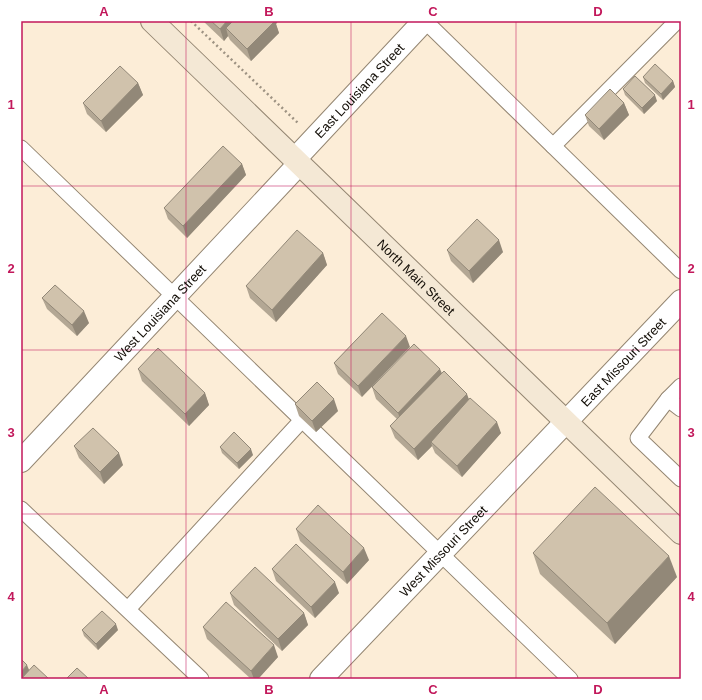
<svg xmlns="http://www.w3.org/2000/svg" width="702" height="700" font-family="Arial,sans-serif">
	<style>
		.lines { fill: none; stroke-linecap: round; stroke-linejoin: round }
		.lane-casing { stroke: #948672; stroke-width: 17 }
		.street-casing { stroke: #948672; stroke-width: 24 }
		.secondary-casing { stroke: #948672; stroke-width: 24 }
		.path { stroke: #9d9282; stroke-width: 2.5; stroke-dasharray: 2 3; stroke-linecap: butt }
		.lane { stroke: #fff; stroke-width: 15 }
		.street { stroke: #fff; stroke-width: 22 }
		.secondary { stroke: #f4e8d5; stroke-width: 22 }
		.wall { fill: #b3a794 }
		.shaded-wall { fill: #928878 }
		.building { fill: #d0c2ac; stroke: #928878 }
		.grid { fill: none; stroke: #c2185b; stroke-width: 1; stroke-opacity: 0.55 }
		.labels { text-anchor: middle; stroke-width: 4; stroke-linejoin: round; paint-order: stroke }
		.street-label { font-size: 13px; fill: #110c05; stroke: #fff }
		.neatline { fill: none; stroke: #c2185b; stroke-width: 1.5 }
		.grid-label { font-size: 13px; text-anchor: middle; font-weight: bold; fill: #c2185b }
	</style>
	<rect width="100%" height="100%" fill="#fcedd7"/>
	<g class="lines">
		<defs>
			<g id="lane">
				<polyline points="425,21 681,271"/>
				<polyline points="553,146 677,21"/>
				<polyline points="21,148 570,679"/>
				<polyline points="681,386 668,399 638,438 681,479"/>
				<polyline points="668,399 681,409"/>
				<polyline points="21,509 201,679"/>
				<polyline points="128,609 302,420"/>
			</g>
			<g id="street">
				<path id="s1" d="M295 159 424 21"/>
				<path id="s2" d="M21 461 299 164"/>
				<path id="s3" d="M321 679 681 301"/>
			</g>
			<g id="secondary">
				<path id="s4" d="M152 21 681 533"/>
			</g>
		</defs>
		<use href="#lane" class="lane-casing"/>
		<use href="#street" class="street-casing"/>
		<use href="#secondary" class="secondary-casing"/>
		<polyline class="path" points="191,21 298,123"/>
		<use href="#lane" class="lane"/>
		<use href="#street" class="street"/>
		<use href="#secondary" class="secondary"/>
	</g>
	<g class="wall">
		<polygon points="203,21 278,21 276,24 279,33 251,61 230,40 228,36 224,41"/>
		<polygon points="643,77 673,81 675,87 663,100 645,83"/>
		<polygon points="138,83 143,95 106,132 87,114 83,103"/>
		<polygon points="623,89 657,101 644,114 625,95"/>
		<polygon points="624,103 629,115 604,140 589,126 585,115"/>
		<polygon points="242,164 246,175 187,238 168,219 164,208"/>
		<polygon points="447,250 503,252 473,283 451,261"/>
		<polygon points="323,253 327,265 276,322 250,298 246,286"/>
		<polygon points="42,298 89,323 77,336 47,309"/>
		<polygon points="382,313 362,397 338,374 334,363"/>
		<polygon points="138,369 205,393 209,405 189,426 142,381"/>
		<polygon points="442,373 469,399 501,433 462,477 435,453 432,446 418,460 395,438 390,426 397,419 376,399 372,387"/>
		<polygon points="295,404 338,411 316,432 299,416"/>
		<polygon points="74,446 123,465 104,484 79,458"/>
		<polygon points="220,447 253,455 239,469 222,453"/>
		<polygon points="296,529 369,560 347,584 300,541"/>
		<polygon points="533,553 677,577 615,644 540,574"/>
		<polygon points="272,569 339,593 315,618 276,581"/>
		<polygon points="230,593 304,613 308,625 282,651 234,605"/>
		<polygon points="203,627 278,657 258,679 251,679 207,639"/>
		<polygon points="82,630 118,630 98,650 84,636"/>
	</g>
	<g class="shaded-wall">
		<polygon points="227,21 242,21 226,28 228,36 224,41 220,29"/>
		<polygon points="271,21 278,21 276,24 279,33 251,61 247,49"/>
		<polygon points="673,81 675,87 663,100 661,94"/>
		<polygon points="138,83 143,95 106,132 101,121"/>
		<polygon points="655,95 657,101 644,114 642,108"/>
		<polygon points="624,103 629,115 604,140 599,129"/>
		<polygon points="242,164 246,175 187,238 183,226"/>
		<polygon points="499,240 503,252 473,283 469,271"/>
		<polygon points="323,253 327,265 276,322 272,310"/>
		<polygon points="84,311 89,323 77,336 72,325"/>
		<polygon points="406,336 410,347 362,397 358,386"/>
		<polygon points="440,369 445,380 402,424 398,413"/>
		<polygon points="205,393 209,405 189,426 185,414"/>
		<polygon points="467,394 471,405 431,442 432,446 418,460 414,449"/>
		<polygon points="334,399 338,411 316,432 312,421"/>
		<polygon points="497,422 501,433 462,477 457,466"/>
		<polygon points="251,449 253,455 239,469 237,463"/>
		<polygon points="119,453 123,465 104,484 100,472"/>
		<polygon points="364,548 369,560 347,584 343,572"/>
		<polygon points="669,556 677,577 615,644 607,623"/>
		<polygon points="335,582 339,593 315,618 311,607"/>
		<polygon points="304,613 308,625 282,651 278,639"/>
		<polygon points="116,624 118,630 98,650 96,644"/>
		<polygon points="274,645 278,657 258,679 254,679 251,671"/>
		<polygon points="27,665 32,677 21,679 21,672"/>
	</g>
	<g class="building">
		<polygon points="211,21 227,21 220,29"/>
		<polygon points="233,21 275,21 247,49 226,28"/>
		<polygon points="655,64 673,81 661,94 643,77"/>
		<polygon points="120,66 138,83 101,121 83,103"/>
		<polygon points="635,76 655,95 642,108 623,89"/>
		<polygon points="610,89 624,103 599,129 585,115"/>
		<polygon points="223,146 242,164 183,226 164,208"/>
		<polygon points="477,219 499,240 469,271 447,250"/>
		<polygon points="297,230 323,253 272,310 246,286"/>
		<polygon points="55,285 84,311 72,325 42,298"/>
		<polygon points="382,313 406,336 358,386 334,363"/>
		<polygon points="414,344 440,369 398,413 372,387"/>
		<polygon points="158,348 205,393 185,414 138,369"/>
		<polygon points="444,371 467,394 414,449 390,426"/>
		<polygon points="317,382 334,399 312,421 295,404"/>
		<polygon points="470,398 497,422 457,466 431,442"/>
		<polygon points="93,428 119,453 100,472 74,446"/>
		<polygon points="234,432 251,449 237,463 220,447"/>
		<polygon points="595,487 669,556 607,623 533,553"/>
		<polygon points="318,505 364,548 343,572 296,529"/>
		<polygon points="296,544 335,582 311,607 272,569"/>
		<polygon points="255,567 304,613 278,639 230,593"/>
		<polygon points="226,602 274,645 251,671 203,627"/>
		<polygon points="102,611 116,624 96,644 82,630"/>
		<polygon points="21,659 27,665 21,672"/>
		<polygon points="34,665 49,679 21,679"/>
		<polygon points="77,668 89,679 66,679"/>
	</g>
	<path class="grid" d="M186 21V679M351 21V679M516 21V679M21 186H681M21 350H681M21 514H681"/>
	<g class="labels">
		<g class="street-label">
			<text dy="5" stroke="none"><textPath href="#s1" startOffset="94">East Louisiana Street</textPath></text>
			<text dy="5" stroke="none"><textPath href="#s4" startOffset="368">North Main Street</textPath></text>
			<text dy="5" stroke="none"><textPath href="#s2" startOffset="203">West Louisiana Street</textPath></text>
			<text dy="5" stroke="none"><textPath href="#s3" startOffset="438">East Missouri Street</textPath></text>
			<text dy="5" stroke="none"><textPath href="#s3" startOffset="177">West Missouri Street</textPath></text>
		</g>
	</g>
	<rect width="702" height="700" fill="none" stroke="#ffffff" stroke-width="44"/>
	<rect x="22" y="22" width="658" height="656" class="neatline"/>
	<g class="grid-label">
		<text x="104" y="16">A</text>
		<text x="269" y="16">B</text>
		<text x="433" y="16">C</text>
		<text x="598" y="16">D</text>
		<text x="11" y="109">1</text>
		<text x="691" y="109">1</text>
		<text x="11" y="273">2</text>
		<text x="691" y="273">2</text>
		<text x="11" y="437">3</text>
		<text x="691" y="437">3</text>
		<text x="11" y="601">4</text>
		<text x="691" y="601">4</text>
		<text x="104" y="694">A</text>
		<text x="269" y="694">B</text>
		<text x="433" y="694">C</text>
		<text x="598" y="694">D</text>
	</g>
</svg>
